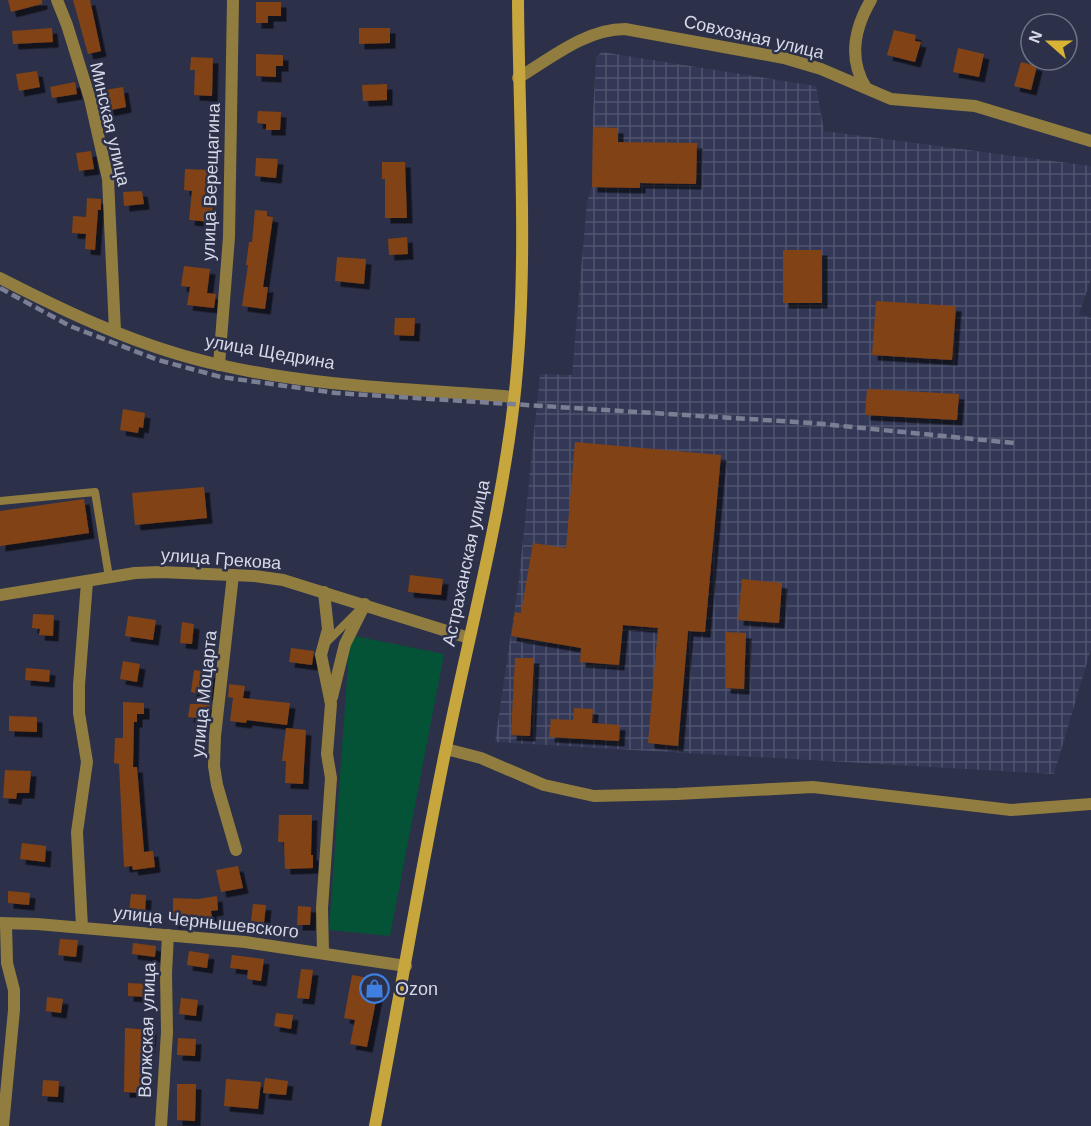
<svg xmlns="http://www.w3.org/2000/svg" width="1091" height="1126" font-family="Arial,sans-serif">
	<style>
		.industrial { fill: url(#industrial-grid) }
		.park { fill: #055336 }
		.building { fill: #814216; filter: url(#shadow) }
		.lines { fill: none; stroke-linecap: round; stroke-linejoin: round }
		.service { stroke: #917d40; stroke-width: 8 }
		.minor { stroke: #917d40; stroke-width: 12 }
		.secondary { stroke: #c7a73d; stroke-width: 12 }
		.rail { stroke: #7b7f93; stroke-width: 4.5; stroke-dasharray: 9 4.5; stroke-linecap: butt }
		.labels { text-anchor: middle; stroke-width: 5; stroke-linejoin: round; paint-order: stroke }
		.street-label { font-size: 18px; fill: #d4d8e7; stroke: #2c3048 }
		.poi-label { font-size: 18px; fill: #d4d8e7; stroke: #2c3048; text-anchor: start }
	</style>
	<defs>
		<pattern id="industrial-grid" width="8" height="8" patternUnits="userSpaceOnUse" patternTransform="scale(1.5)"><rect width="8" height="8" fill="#333856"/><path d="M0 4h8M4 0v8" fill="none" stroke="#50546e"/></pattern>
		<filter id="shadow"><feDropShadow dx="5.5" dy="5.5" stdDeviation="0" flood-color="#0009"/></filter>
	</defs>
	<rect width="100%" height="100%" fill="#2c3048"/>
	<polygon class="industrial" points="602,52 816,86 824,131 1091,166 1091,279 1079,314 1091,318 1091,649 1054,774 495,742 519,579 540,374 572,375 587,202 592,187 593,116 596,57"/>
	<polygon class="park" points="350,635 444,654 390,936 329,930"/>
	<g class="building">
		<polygon points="8,0 42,0 42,4 11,12"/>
		<polygon points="73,0 90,0 101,51 88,54"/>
		<polygon points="256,2 281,2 281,16 268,16 268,23 256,23"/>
		<polygon points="52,28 53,42 13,44 12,31"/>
		<polygon points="359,28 390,28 390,43 359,44"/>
		<polygon points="894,30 916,35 915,41 921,42 915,62 887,55"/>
		<polygon points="958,48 984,54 979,77 953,72"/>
		<polygon points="256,54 283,55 283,66 276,66 276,77 256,76"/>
		<polygon points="191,57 213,58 212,96 194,95 195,70 190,70"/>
		<polygon points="1021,62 1037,66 1031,90 1014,86"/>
		<polygon points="37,71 40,87 19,91 16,74"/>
		<polygon points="75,82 77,94 52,98 50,87"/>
		<polygon points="387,84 387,100 363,101 362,85"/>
		<polygon points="123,87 126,107 102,112 99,91"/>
		<polygon points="258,111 281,112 280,130 266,130 266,124 257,123"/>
		<polygon points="593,127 618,128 618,142 697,143 696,184 640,183 640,188 592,187"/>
		<polygon points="91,151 94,169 79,171 76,153"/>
		<polygon points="256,158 278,159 276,178 255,176"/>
		<polygon points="382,162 405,162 407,218 385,218 385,179 382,179"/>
		<polygon points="185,169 210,170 208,205 213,206 211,222 189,220 192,191 184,190"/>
		<polygon points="142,191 144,204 124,206 123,192"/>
		<polygon points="87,198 101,199 101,210 98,210 95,250 85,249 86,234 72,233 73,216 86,217"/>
		<polygon points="255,210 267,211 267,216 273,217 263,287 268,287 265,309 242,306 248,265 246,265 249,242 252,242"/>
		<polygon points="407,237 408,254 389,255 388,239"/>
		<rect x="783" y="250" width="39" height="53"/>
		<polygon points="337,257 366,259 364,284 335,281"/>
		<polygon points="184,266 210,269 207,293 216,294 214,308 187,305 190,287 181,286"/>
		<polygon points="876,301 956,306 952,360 872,355"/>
		<polygon points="395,318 415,318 414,336 394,335"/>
		<polygon points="867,389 959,394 957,420 865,415"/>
		<polygon points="123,409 145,413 143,428 139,427 138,433 120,430"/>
		<polygon points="575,442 721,455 705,632 688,631 678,746 648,743 658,628 623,625 619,665 580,662 581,648 511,636 515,612 521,613 533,543 566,548"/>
		<polygon points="204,487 207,518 135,525 132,493"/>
		<polygon points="84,499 89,533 0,546 0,511"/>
		<polygon points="410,575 443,579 441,595 408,592"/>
		<polygon points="742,579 782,583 779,623 738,620"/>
		<polygon points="33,614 54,615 53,636 39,635 40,629 32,628"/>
		<polygon points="128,616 156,620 153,640 125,636"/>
		<polygon points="182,622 194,624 192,644 180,643"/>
		<polygon points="726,632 746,633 744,689 725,688"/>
		<polygon points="291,648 314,651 312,665 289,662"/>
		<polygon points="515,658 534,658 530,736 511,735"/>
		<polygon points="123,661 140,664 137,682 120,679"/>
		<polygon points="26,668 50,670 49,682 25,680"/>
		<polygon points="194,670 214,673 211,696 191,692"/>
		<polygon points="229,684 245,686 243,698 290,703 287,725 247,720 246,723 230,721 233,698 228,697"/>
		<polygon points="123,702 144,703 144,714 137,714 137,722 134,722 133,767 137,767 144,852 153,851 155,867 133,870 132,866 124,867 119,764 114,763 115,738 123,738"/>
		<polygon points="190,704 210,704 208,719 188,717"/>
		<polygon points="574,708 593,709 592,723 620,725 619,741 549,737 551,719 573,720"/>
		<polygon points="9,716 37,717 37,732 9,731"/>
		<polygon points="286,728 306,730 303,784 285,783 286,761 282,761"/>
		<polygon points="5,770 31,771 29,793 17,793 16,799 3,798"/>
		<polygon points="279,815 312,815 311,855 313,855 313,868 285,869 284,842 278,842"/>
		<polygon points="22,843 46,846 45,862 20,859"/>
		<polygon points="238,866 243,888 221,892 216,870"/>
		<polygon points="8,891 30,893 29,905 8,903"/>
		<polygon points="131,894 146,895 145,913 129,912"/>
		<polygon points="217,896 218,910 211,911 212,919 190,923 173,923 173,898 198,899"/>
		<polygon points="253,904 266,905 264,923 251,921"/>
		<polygon points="298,906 311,907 310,925 297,925"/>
		<polygon points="60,939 78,940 76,957 58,955"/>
		<polygon points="133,943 156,946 155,957 132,954"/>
		<polygon points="189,951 209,954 207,968 187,965"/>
		<polygon points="232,955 264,959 261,981 247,979 248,970 230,968"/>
		<polygon points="301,969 313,970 309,999 297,998"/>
		<polygon points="352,975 380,980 367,1047 350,1044 355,1020 344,1018"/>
		<polygon points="128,983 147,984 146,997 128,996"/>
		<polygon points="47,997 63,999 61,1013 46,1011"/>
		<polygon points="181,998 198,1000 196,1016 179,1014"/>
		<polygon points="276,1013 293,1015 291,1029 274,1026"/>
		<polygon points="125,1028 151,1030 149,1049 147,1049 144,1093 124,1092"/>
		<polygon points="178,1038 196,1039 195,1056 177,1055"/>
		<polygon points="265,1078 288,1081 286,1095 263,1093"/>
		<polygon points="226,1079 261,1082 258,1109 224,1106"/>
		<polygon points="43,1080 59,1081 58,1097 42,1096"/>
		<polygon points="177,1084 196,1084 195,1121 177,1120"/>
	</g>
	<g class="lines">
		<g class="service">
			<polyline points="0,501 95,492 109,577"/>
			<polyline points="327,642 359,610"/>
		</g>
		<g class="minor">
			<polyline points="57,0 67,25 90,99 108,179 115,331"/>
			<path d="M518 78C551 58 586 29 625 29L784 58 821 69 891 99 975 106 1091 141"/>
			<path d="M866 88C848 59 854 29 871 0"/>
			<path d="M0 278C70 314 142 348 220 365 316 387 416 389 514 397"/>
			<polyline points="219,365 229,237 233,0"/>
			<polyline points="233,575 215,736 214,766 217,785 236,850"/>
			<polyline points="0,595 135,573 160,572 255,576 283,580 469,638"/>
			<polyline points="332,697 345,644 365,604"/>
			<polyline points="446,749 481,758 544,785 594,796 677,794 813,787 1011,810 1091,804"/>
			<polyline points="0,923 37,924 245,942 406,966"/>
			<polyline points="82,927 77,832 87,762 79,713 79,685 87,582"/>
			<polyline points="323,952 322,908 331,778 327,754 331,704 321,655 328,629 324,592"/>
			<polyline points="3,1126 14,1010 14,990 7,963 6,924"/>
			<polyline points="161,1126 167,1032 166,973 168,935"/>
		</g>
		<path class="secondary" d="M375 1126C400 997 421 867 448 738 471 626 501 514 514 401 529 268 519 133 518 0"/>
		<polyline class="rail" points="0,288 70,326 158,360 221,377 336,393 812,423 1014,443"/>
	</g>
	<defs>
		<symbol id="shop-ring" viewBox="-11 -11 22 22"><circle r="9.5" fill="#2c3048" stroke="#3f7fe0" stroke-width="1.5"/><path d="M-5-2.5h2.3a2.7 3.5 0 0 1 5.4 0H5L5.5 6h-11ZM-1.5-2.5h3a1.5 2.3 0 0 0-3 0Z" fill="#3f7fe0"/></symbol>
	</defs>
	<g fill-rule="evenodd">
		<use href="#shop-ring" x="358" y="972" width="33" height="33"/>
	</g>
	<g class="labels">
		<g class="street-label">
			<text transform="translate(754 37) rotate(13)" y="6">Совхозная улица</text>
			<text transform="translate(110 124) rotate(77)" y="6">Минская улица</text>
			<text transform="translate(211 182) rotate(-88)" y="6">улица Верещагина</text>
			<text transform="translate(270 352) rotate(10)" y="6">улица Щедрина</text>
			<text transform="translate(221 559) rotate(4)" y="6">улица Грекова</text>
			<text transform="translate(466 563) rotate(-78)" y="6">Астраханская улица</text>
			<text transform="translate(204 694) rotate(-84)" y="6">улица Моцарта</text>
			<text transform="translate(206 922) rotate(6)" y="6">улица Чернышевского</text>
			<text transform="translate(147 1030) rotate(-88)" y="6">Волжская улица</text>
		</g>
		<g class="poi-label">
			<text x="395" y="995">Ozon</text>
		</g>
	</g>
	<g transform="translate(1049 42) rotate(291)"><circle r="28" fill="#2c3048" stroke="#6f7388" stroke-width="1.5"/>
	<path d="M0-4.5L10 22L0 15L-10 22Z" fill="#d9b334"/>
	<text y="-9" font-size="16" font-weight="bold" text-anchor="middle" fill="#d4d8e7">N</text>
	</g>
</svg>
